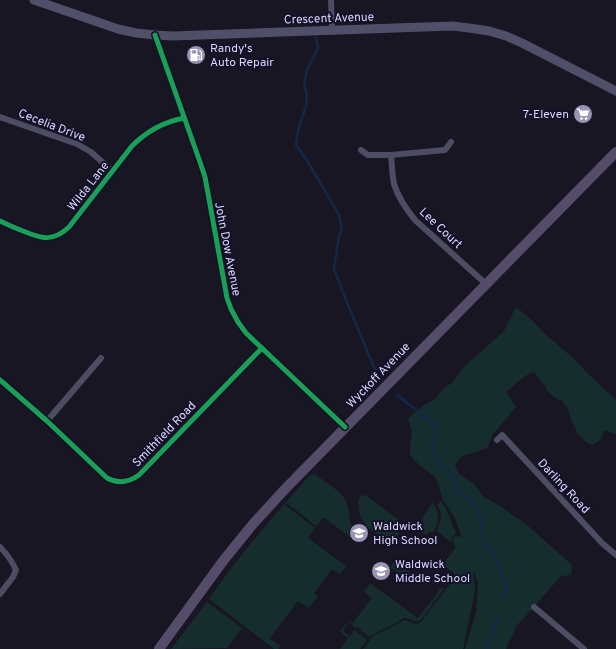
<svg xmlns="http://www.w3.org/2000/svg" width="616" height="649" font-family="Overpass,sans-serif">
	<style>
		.green { fill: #152e2d; fill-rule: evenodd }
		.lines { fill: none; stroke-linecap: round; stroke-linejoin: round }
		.stream { stroke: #112848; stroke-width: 2.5 }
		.minor { stroke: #4c4c63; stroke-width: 6 }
		.secondary { stroke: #4f4f69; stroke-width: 9 }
		.primary { stroke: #544c68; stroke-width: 10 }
		.cycleway-casing { stroke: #141128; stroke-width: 8 }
		.cycleway { stroke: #1a9f57; stroke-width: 5 }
		.labels { text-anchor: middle; stroke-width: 4; stroke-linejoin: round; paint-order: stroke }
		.street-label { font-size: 12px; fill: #dbd9fe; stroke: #141128 }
		.poi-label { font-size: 12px; fill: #dbd9fe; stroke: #141128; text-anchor: start }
	</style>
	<rect width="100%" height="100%" fill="#181623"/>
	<g class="green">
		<path d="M516 307 531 319 545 334 574 359 586 372 616 400V434L605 430 600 440 593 445 587 443 578 434 570 417 568 409 561 399 558 400 547 391 545 386 534 372 525 376 506 392 516 407 492 435 488 447 477 452 462 456 455 465 459 474 473 483 484 497 500 506 527 525 572 565 571 575 561 576 526 616 517 625 506 649H465L476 612 478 583 473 569 475 591 463 649H363L374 635 392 627 404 620 416 624 421 622 453 580 454 577V573L443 565 455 548C455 544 452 542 453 538L456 536 462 537 455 518 443 500 436 478 418 464 410 455V446L412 432 408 418 423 406 434 400 444 388 452 383 463 368 504 331Z"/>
		<path d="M314 474C324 481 342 491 347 503 349 510 349 518 351 525 352 531 358 536 357 542L323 517 308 538 346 566 340 574 332 569 314 593 318 596 309 608 298 601 270 638 280 646 278 649H274L209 599C239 555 274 516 309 476ZM287 503 316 526 315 528 285 505Z"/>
		<polygon points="363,495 367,496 399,520 400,530 398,535 390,539 383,538 367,527 360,516 358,501 361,496"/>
		<path d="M441 501 446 509 455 531 456 534 452 537 451 542 437 531C441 522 443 513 437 505Z"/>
		<path d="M432 503C440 511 440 524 432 533L429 531 426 535 419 530 422 526 423 517Z"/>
		<polygon points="394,561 412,574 410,577 412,579 410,582 390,567"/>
		<path d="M370 583 418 618 441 588 444 589 420 621C414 623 410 617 404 618 401 619 399 622 396 623 387 628 377 631 370 637L360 630 361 629 358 627 356 628 348 621 349 620 353 623 372 598 364 592Z"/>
		<polygon points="207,602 242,628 227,648 171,649"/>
		<polygon points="346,624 347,625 343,631 350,636 354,630 367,640 360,649 340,649 348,638 340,631"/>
	</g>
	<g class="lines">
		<g class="stream">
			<polyline points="316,38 318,48 307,70 304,83 307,95 306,106 298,131 296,145 308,162 339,215 342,227 338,241 334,269 348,305 376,372"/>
			<polyline points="397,395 436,425 438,433 431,447 440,464 452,476 456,489 474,503 481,519 484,541 496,558 507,589 504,601"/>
			<polyline points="487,649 498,616"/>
		</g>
		<g class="minor">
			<polyline points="331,0 332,30"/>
			<polyline points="155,35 200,162 205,177 227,298 231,309 238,322 246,333 345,427"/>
			<polyline points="0,117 77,144 91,152 112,171"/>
			<polyline points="361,150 368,155 391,155 445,150 451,142"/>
			<path d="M391 155C392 164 392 174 394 184 398 197 406 209 415 220L486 284"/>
			<path d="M0 221C8 225 15 228 23 231 42 239 53 242 69 227L132 146C147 131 163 122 184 118"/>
			<path d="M0 380 47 421 107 478C118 484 128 483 139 475L262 348"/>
			<polyline points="47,421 101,358"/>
			<polyline points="497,440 502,435 602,543 616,555"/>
			<path d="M0 547C7 554 12 561 16 570L13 577 0 594"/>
			<polyline points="534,607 584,649"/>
		</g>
		<polyline class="secondary" points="34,0 118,29 136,33 155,35 173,36 452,26 469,28 489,31 506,36 522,43 616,91"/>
		<polyline class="primary" points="159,649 223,561 253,524 286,488 616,152"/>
		<defs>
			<g id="cycleway">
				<polyline points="155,35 200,162 205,177 227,298 231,309 238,322 246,333 345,427"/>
				<path d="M0 221C8 225 15 228 23 231 42 239 53 242 69 227L132 146C147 131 163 122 184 118"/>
				<path d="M0 380 47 421 107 478C118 484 128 483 139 475L262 348"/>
			</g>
		</defs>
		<use href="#cycleway" class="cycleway-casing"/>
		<use href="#cycleway" class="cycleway"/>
	</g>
	<defs>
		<symbol id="fuel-disc" viewBox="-11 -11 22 22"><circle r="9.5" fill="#9795b1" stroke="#141128"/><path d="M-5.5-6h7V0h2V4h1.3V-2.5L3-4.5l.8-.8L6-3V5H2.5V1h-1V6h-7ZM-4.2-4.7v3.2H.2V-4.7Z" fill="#fff"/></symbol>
		<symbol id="supermarket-disc" viewBox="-11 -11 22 22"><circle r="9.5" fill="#9795b1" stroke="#141128"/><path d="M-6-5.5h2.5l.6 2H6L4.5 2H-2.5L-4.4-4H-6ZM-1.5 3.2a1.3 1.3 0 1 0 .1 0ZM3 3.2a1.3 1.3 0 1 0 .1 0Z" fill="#fff"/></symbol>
		<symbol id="school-disc" viewBox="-11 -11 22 22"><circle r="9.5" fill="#9795b1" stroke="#141128"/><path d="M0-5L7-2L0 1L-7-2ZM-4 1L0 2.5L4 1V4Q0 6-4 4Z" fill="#fff"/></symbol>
	</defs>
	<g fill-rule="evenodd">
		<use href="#fuel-disc" x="185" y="44" width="22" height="22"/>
		<use href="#supermarket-disc" x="572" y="103" width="22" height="22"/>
		<use href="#school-disc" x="348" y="522" width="22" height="22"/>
		<use href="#school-disc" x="370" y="560" width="22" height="22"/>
	</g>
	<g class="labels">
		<g class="street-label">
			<text transform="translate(329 18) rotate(-2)" y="4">Crescent Avenue</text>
			<text transform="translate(52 125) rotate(21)" y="4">Cecelia Drive</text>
			<text transform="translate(88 186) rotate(-52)" y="4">Wilda Lane</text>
			<text transform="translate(441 228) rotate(43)" y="4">Lee Court</text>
			<text transform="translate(228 249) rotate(79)" y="4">John Dow Avenue</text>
			<text transform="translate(378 375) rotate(-46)" y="4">Wyckoff Avenue</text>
			<text transform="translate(164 434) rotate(-46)" y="4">Smithfield Road</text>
			<text transform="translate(564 486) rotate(47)" y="4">Darling Road</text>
		</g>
		<g class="poi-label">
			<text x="210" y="52">Randy's<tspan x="210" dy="14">Auto Repair</tspan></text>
			<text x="569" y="118" text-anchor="end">7-Eleven</text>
			<text x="373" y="530">Waldwick<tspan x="373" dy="14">High School</tspan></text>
			<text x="395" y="568">Waldwick<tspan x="395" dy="14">Middle School</tspan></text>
		</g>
	</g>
</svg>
